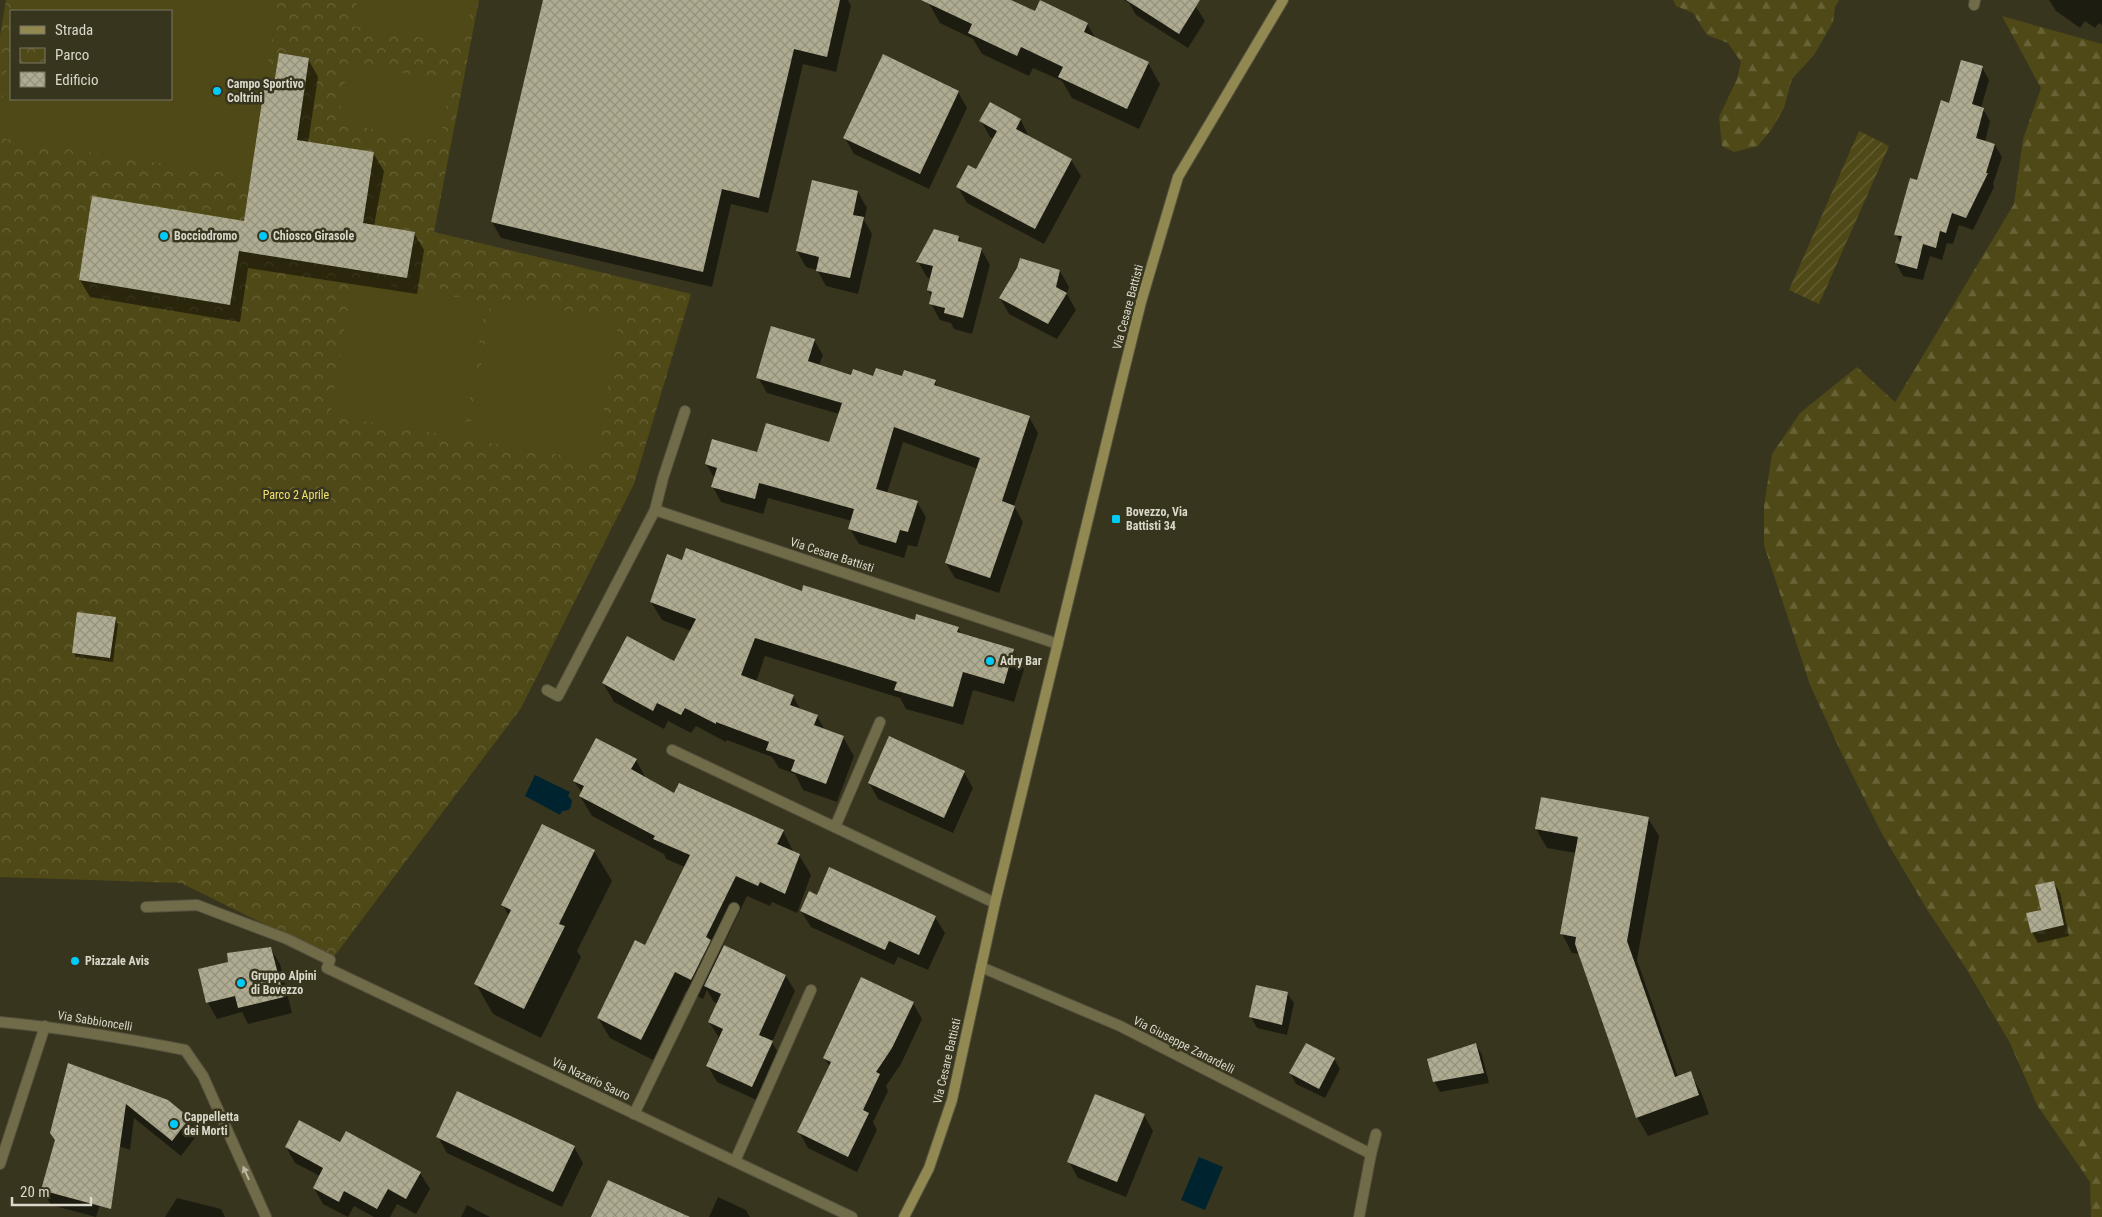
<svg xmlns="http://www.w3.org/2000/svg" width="2102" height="1217" font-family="'Roboto Condensed',sans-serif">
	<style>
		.forest { fill: url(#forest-firs) }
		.park { fill: url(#park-crowns); fill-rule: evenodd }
		.garden { fill: url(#garden-furrows) }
		.pitch { fill: #4f4817 }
		.water { fill: #00242f }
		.shadow { fill: #0007 }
		.building { fill: url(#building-cross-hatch) }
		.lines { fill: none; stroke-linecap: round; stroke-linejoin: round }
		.street-casing { stroke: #55523e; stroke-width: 12 }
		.secondary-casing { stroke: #55523e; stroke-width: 12 }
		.street { stroke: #706b49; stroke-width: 10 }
		.secondary { stroke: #918951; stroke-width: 10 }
		.oneway { fill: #bab7a3 }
		.poi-dot { fill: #00cbf8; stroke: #38351f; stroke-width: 2 }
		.labels { text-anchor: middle; stroke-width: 5; stroke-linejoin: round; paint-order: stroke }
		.poi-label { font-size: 12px; font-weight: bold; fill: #d9d8ca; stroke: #38351f; text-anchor: start }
		.street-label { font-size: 12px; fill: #d9d8ca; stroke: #38351f }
		.park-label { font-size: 12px; fill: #f2e168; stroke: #38351f }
	</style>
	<defs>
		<pattern id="forest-firs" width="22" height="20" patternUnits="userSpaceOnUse" patternTransform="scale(1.25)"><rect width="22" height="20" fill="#4f4817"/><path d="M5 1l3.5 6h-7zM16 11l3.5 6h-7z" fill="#686237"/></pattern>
		<pattern id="park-crowns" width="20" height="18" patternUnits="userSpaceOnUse" patternTransform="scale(1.25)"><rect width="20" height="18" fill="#4f4817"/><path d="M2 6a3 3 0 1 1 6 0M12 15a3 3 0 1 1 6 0" fill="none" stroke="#686237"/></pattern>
		<pattern id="garden-furrows" width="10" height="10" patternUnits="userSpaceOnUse" patternTransform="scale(1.25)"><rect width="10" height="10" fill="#4f4817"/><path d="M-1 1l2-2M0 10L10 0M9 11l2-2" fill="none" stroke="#686237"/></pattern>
		<pattern id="building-cross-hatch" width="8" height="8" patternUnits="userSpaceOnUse" patternTransform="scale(1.25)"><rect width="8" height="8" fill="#afac92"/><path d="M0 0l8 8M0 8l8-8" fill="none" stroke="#94917d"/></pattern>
	</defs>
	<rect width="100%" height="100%" fill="#38351f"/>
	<g class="forest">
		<polygon points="1673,0 1839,0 1835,7 1833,22 1814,55 1792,79 1784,108 1771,130 1758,146 1734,152 1722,146 1719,117 1737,79 1741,62 1728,43 1707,35 1693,13 1676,6"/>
		<polygon points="2002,16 2102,44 2102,1217 2091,1217 2090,1182 2037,1105 2010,1043 1967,970 1928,911 1881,832 1841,752 1810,685 1764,545 1764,506 1772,454 1800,413 1857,367 1895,402 2014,204 2023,139 2041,88"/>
	</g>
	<path class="park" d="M6 0H479L434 232 691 294 634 484 521 708 333 958 181 883 0 877V36ZM11 11H171V99H11Z"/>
	<polygon class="garden" points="1859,131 1889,146 1819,304 1789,290"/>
	<g class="pitch">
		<polygon points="18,0 278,0 250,177 0,138 0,116 11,44 11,99 171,99 171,11 16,11"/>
		<polygon points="357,0 472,0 464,45 353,26"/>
		<polygon points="348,63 451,82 440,141 338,123"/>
		<polygon points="353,280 486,302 463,438 330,415"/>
		<polygon points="493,298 619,320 595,461 468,439"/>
	</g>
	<g class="water">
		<path d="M535 775 570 792 568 796 572 800C571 808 570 811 562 811L560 815 525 796Z"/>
		<polygon points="1199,1157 1223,1167 1205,1210 1181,1200"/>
	</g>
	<g class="shadow">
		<polygon points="544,0 848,0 851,6 836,72 803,64 768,213 731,204 712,287 501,238 492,222"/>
		<polygon points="929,0 1009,0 1035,13 1087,24 1096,39 1148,63 1160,84 1139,129 1072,98 1062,81 1033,68 1029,76 982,54 973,39 940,23 928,2"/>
		<polygon points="1124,0 1188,0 1196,7 1205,21 1188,48 1136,15 1129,3"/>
		<polygon points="2049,0 2102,0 2102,25 2099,23 2095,28 2085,21 2080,28 2056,11"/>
		<polygon points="308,59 318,77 308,143 373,153 384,171 374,226 414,233 424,250 417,294 248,268 240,322 90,297 80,280 245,222 275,85"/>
		<polygon points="1982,67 1989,80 1981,108 1983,109 1990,121 1985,142 1995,145 2002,157 1993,184 1994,187 1973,230 1959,225 1953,244 1947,243 1942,260 1930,256 1923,280 1903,276 1896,263 1901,244 1896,234 1950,104"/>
		<polygon points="958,92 967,108 929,189 854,154 845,138"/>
		<polygon points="990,104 1021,120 1029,137 1071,160 1081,176 1044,244 967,203 958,187 976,171 994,139 990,137 981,121"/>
		<polygon points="858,192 867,208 864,220 872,234 858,294 826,286 817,270 806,267 797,251"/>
		<polygon points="959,237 962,244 981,249 990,265 972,334 954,329 951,323 940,320 931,304 932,298 928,290 931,279 927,277 918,262"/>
		<polygon points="1060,271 1069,287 1067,294 1076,310 1057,339 1009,314 1000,298"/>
		<polygon points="814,340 823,355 819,366 852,376 903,378 935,382 938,388 1029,417 1038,433 1014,506 1023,522 999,593 955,578 946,563 978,469 903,442 887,493 917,502 926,517 917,547 908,545 904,558 859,544 850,529 852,521 768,498 763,514 721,502 713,487 715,479 706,464 830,443 839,414 767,393 758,377"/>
		<polygon points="683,562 915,622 958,628 962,635 1013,650 1024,669 1014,702 973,690 963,725 906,709 900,698 765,656 756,682 793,696 801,711 817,716 825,730 843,737 854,756 837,802 803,790 795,774 779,768 772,757 727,740 726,742 696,726 691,733 668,721 664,729 614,702 603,683 675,663 691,631 662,620 651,602"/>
		<polygon points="115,619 118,624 113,662 76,657 73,652"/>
		<polygon points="636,760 647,780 675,794 783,831 794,853 799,855 811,875 797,913 772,902 770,906 747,896 723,946 786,976 795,991 772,1042 781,1058 761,1102 717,1082 708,1066 720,1039 709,1022 718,1004 714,1002 707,990 703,999 686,991 653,1060 610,1038 598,1018 646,947 685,867 666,859 664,854 592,816 580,796 582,793 574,781"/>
		<polygon points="964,772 973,788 953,833 878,799 869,783"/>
		<polygon points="1648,818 1659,836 1637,960 1678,1077 1690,1073 1701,1092 1709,1114 1648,1136 1637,1117 1580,954 1572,953 1562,934 1576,853 1547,848 1536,829"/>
		<polygon points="594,851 612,881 577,951 581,957 541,1038 493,1014 476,984 509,916 503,905"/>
		<polygon points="2054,883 2060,893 2069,936 2038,943 2032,932"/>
		<polygon points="817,896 935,917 945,933 928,970 898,957 894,965 811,927 801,911"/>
		<polygon points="270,948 280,964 292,1013 248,1024 242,1012 217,1019 208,1003 200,970 230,963"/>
		<polygon points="1287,993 1294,1003 1287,1035 1257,1028 1251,1017"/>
		<polygon points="913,1003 922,1019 901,1064 886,1086 888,1091 873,1122 877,1130 857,1172 808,1148 799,1132 830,1067 824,1057"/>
		<polygon points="1476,1044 1482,1055 1489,1083 1440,1092 1434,1081"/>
		<polygon points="1334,1059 1340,1069 1325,1098 1296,1084 1290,1073"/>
		<polygon points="68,1065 167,1101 189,1119 198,1134 181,1156 134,1118 130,1150 119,1146 96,1217 51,1205 42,1190 56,1140"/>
		<polygon points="1144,1115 1153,1131 1126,1197 1078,1178 1069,1162"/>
		<polygon points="438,1137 574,1147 583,1163 562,1207 447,1153"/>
		<polygon points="341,1144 420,1173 430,1189 416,1214 397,1204 390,1217 374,1217 354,1206 348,1217 323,1204 314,1188 320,1176 295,1163 286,1147"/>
		<polygon points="718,1197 746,1210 750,1217 709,1217"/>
		<polygon points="177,1198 221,1209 225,1217 165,1217"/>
		<polygon points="467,1205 490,1217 461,1217"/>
	</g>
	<g class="building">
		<polygon points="543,0 840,0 827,57 794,49 759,198 722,189 703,272 491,222"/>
		<polygon points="921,0 1011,0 1035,11 1040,0 1088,23 1084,32 1149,62 1127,109 1058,77 1063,67 1021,47 1017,56 968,33 972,24"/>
		<polygon points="1126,0 1200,0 1179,34"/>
		<polygon points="279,53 309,58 297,140 374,152 363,223 415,232 407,278 239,251 230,305 79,280 92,196 244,221 265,82 274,84"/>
		<polygon points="883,54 959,91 920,174 843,138"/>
		<polygon points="1961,60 1983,66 1972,104 1984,108 1976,138 1995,144 1986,173 1988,173 1966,218 1952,213 1946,233 1940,231 1936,248 1923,244 1917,269 1895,263 1902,236 1894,235 1910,178 1917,180 1941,100 1949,103"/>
		<polygon points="990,102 1021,119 1016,129 1072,159 1035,229 956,187 968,165 976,169 997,131 979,121"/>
		<polygon points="812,180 858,191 853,215 864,217 850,278 816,271 819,257 796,251"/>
		<polygon points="934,229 959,236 958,241 982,248 963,318 944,313 945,308 929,304 932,292 927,290 933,266 916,262"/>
		<polygon points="1020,258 1060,270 1056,287 1067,293 1048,324 999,298 1017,268"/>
		<polygon points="771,326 815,339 808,361 851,375 853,369 873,376 876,368 902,376 904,370 936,380 934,385 1030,416 1002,501 1015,506 990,578 945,563 980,458 894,427 876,489 918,501 908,532 900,530 896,543 848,529 854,509 759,483 755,499 711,487 717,468 705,464 712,439 757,452 766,423 829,442 842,403 756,378"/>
		<polygon points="686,548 802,591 803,585 915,620 916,614 959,627 957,632 1014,649 1004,684 963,672 953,707 894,690 897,682 755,638 741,675 794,695 790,705 818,715 814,725 844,736 826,784 791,771 795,760 766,750 769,742 716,722 716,724 685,708 681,715 657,703 653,711 602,683 627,636 674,661 696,619 650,602 667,554 682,560"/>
		<polygon points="77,612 116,617 110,658 72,653"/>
		<polygon points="889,736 965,771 944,818 868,783"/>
		<polygon points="596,738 637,759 631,769 674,793 679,783 784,830 777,844 800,854 785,894 760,882 758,886 736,876 706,937 711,940 691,980 675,972 641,1040 597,1018 635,940 645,945 690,855 653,839 655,836 579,796 584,786 573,781"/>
		<polygon points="1541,797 1649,817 1627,941 1675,1077 1691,1071 1699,1095 1636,1118 1575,944 1576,937 1560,934 1578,837 1535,829"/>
		<polygon points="542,824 595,850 559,924 565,926 524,1009 474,984 511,910 501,905"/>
		<polygon points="829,867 936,916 919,955 889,941 885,950 800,911 809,891 817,895"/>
		<polygon points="2054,881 2064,925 2031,933 2026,913 2041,910 2035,885"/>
		<polygon points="724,945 786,975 759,1035 773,1041 752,1087 706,1066 723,1029 708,1022 721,994 704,986"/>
		<polygon points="271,947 284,997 238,1008 235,996 206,1003 198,969 228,962 227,953"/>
		<polygon points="861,977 914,1002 892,1048 876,1072 880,1074 863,1110 869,1113 848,1157 797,1132 831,1062 823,1058"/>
		<polygon points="1256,985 1288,992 1282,1025 1249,1017"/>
		<polygon points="1306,1043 1335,1058 1319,1089 1289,1073"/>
		<polygon points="1476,1043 1484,1073 1433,1082 1427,1059"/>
		<polygon points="68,1063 168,1100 190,1118 172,1141 126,1104 111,1209 41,1190 55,1140 50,1133"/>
		<polygon points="457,1091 575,1146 553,1192 436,1137"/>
		<polygon points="1095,1094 1145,1114 1117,1182 1067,1162"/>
		<polygon points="299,1120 340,1142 346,1131 421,1172 406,1199 388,1189 377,1209 344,1191 339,1202 313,1188 323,1168 285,1147"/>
		<polygon points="608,1180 690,1217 591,1217"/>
	</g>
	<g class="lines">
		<defs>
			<g id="street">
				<polyline points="1974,5 1975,0"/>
				<polyline points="655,510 1058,644"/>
				<polyline points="547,690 558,696 655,510 663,478 685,411"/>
				<polyline points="672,750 995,903"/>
				<polyline points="835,827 880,722"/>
				<polyline points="146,907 197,905 287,939 330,960 327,968 852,1217"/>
				<polyline points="981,967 1120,1026 1371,1154"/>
				<path d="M0 1022C63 1028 124 1038 185 1050L203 1076 266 1217"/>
				<polyline points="634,1114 734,908"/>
				<polyline points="735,1161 811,990"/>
				<polyline points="0,1164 45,1026"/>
				<polyline points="1359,1217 1371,1154 1376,1134"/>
			</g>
			<polyline id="secondary" points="904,1217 929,1168 952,1100 995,903 1118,395 1141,302 1178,177 1283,0"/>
		</defs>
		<use href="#street" class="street-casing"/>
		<use href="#secondary" class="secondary-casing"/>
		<use href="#street" class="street"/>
		<use href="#secondary" class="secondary"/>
	</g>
	<defs><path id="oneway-solid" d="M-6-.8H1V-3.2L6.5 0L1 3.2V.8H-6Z" transform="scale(1.25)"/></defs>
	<use class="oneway" href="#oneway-solid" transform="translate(246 1173) rotate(-114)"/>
	<g class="poi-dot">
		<circle cx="217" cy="91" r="5"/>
		<circle cx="164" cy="236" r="5"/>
		<circle cx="263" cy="236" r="5"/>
		<rect x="1111" y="514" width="10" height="10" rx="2.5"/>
		<circle cx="990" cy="661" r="5"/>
		<circle cx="75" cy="961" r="5"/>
		<circle cx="241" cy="983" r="5"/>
		<circle cx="174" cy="1124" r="5"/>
	</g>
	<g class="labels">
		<g class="poi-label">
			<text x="227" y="88">Campo Sportivo<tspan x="227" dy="14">Coltrini</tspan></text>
			<text x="174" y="240">Bocciodromo</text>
			<text x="273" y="240">Chiosco Girasole</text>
			<text x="1126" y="516">Bovezzo, Via<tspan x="1126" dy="14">Battisti 34</tspan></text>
			<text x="1000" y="665">Adry Bar</text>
			<text x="85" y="965">Piazzale Avis</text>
			<text x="251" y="980">Gruppo Alpini<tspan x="251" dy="14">di Bovezzo</tspan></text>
			<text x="184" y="1121">Cappelletta<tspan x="184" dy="14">dei Morti</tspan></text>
		</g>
		<g class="street-label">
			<text transform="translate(1128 307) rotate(-75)" y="4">Via Cesare Battisti</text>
			<text transform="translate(832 555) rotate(18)" y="4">Via Cesare Battisti</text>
			<text transform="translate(95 1021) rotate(9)" y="4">Via Sabbioncelli</text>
			<text transform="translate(1184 1045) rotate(27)" y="4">Via Giuseppe Zanardelli</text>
			<text transform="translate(947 1061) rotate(-77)" y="4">Via Cesare Battisti</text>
			<text transform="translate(591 1079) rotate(25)" y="4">Via Nazario Sauro</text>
		</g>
		<g class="park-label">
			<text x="296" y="499">Parco 2 Aprile</text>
		</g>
	</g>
	<rect x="10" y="10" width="162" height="90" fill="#38351f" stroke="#787663"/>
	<rect x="20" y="26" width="25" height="8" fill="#918951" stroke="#787663"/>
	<text x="55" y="35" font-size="15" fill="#d9d8ca">Strada</text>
	<rect x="20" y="48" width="25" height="15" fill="url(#park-crowns)" stroke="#787663"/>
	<text x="55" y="60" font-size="15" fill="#d9d8ca">Parco</text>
	<rect x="20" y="72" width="25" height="15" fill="url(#building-cross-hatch)" stroke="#787663"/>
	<text x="55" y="85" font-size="15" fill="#d9d8ca">Edificio</text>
	<path d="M12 1197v8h79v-8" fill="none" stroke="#d9d8ca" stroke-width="2.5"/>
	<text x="20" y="1197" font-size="15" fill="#d9d8ca" stroke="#38351f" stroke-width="4" paint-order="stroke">20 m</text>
</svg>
